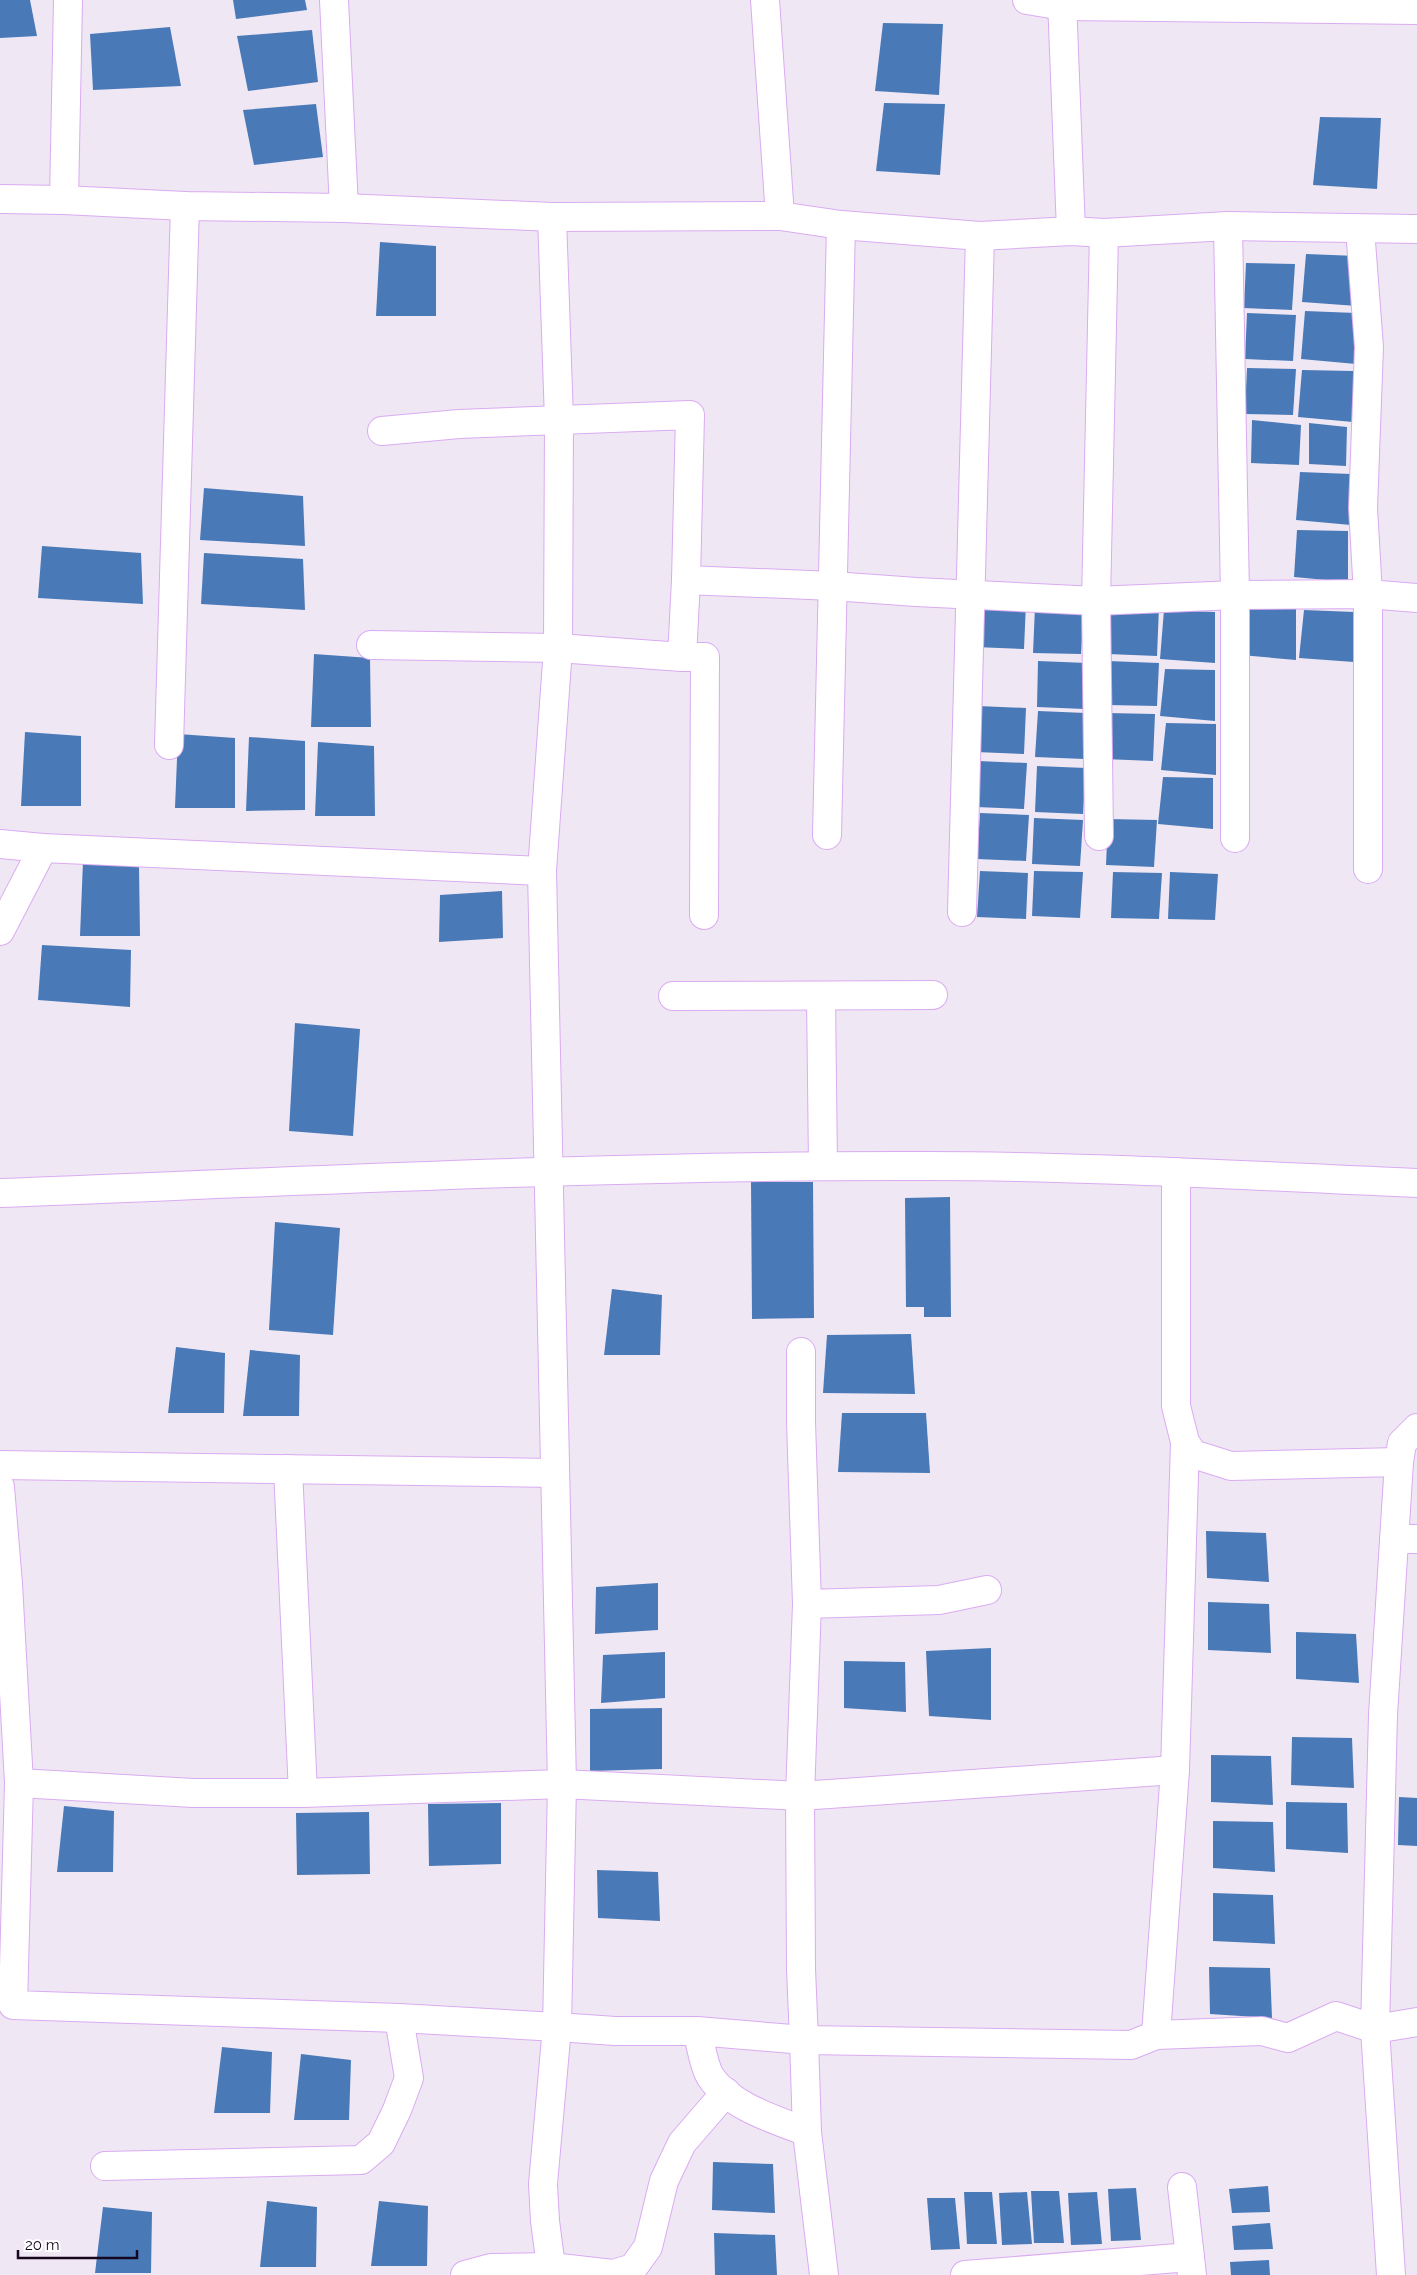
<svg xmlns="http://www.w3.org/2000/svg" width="1417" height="2275" font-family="Raleway,sans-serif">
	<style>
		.building { fill: #497ab7 }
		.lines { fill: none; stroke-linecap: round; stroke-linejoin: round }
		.street-casing { stroke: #daabf1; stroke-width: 30 }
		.secondary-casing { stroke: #daabf1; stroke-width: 30 }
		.street { stroke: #fff; stroke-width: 28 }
		.secondary { stroke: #fff; stroke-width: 28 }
	</style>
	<rect width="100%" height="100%" fill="#f0e7f5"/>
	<g class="building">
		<polygon points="0,0 30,0 37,36 0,38"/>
		<polygon points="233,0 305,0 307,10 236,19"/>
		<polygon points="883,23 943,24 939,95 875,91"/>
		<polygon points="170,27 181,86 93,90 90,34"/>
		<polygon points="312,30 318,82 248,91 237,36"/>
		<polygon points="884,103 945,104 940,175 876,171"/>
		<polygon points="316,104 323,157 254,165 243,110"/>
		<polygon points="1320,117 1381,118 1377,189 1313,185"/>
		<polygon points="380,242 436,246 436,316 376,316"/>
		<polygon points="1306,254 1357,256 1357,306 1302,302"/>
		<polygon points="1246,263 1295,264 1292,310 1244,308"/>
		<polygon points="1305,311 1356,313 1356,364 1301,359"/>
		<polygon points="1247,313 1296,315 1293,361 1245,359"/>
		<polygon points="1247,368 1296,369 1293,415 1245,414"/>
		<polygon points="1302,370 1353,371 1353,422 1298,417"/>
		<polygon points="1252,420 1301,425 1299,465 1251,463"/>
		<polygon points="1309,423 1347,427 1346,466 1309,464"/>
		<polygon points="1300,472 1351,474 1351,525 1296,520"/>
		<polygon points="204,488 303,496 305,546 200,540"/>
		<polygon points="1297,530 1348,531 1348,582 1294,577"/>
		<polygon points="42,546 141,553 143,604 38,598"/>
		<polygon points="204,553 303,559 305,610 201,604"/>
		<polygon points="978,601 1026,603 1024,649 975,647"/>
		<polygon points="1108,605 1159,607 1157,656 1108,654"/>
		<polygon points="1035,607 1084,609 1081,654 1033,653"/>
		<polygon points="1245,607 1296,609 1296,660 1241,655"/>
		<polygon points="1164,610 1215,612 1215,663 1160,659"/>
		<polygon points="1304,610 1354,612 1354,662 1299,658"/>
		<polygon points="314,654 370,658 371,727 311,727"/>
		<polygon points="1038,661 1087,663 1084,709 1037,707"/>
		<polygon points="1108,661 1159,663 1157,706 1108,705"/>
		<polygon points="1165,669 1215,670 1215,721 1160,716"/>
		<polygon points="978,706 1026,708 1024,754 976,752"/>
		<polygon points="1038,711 1086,713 1084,759 1035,757"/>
		<polygon points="1107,713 1155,714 1153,761 1104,759"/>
		<polygon points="1166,723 1216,724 1216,775 1161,770"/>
		<polygon points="25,732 81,736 81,806 21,806"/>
		<polygon points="178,734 235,738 235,808 175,808"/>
		<polygon points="249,737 305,741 305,810 246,811"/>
		<polygon points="318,742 374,746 375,816 315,816"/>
		<polygon points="978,761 1027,763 1024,809 976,807"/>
		<polygon points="1037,766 1086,768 1083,814 1035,812"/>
		<polygon points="1163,777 1213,778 1213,829 1158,824"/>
		<polygon points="980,813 1029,815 1026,861 977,859"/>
		<polygon points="1034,818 1083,820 1080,866 1032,864"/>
		<polygon points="1108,819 1157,820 1154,867 1106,865"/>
		<polygon points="83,861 139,866 140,936 80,936"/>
		<polygon points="980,871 1028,873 1026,919 977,917"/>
		<polygon points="1034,871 1083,872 1080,918 1032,916"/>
		<polygon points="1113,872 1162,873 1159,919 1111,918"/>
		<polygon points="1170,872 1218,874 1215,920 1168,919"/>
		<polygon points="502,891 503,938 439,942 440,895"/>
		<polygon points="42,945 131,950 130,1007 38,1000"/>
		<polygon points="295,1023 360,1029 353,1136 289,1131"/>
		<polygon points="751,1182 813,1182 814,1318 752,1319"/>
		<polygon points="950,1197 951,1317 924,1317 924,1307 906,1307 905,1198"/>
		<polygon points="275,1222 340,1228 333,1335 269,1330"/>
		<polygon points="612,1289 662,1295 660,1355 604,1355"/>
		<polygon points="911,1334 915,1394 823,1393 827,1335"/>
		<polygon points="176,1347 225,1353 224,1413 168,1413"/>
		<polygon points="250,1350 300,1355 299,1416 243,1416"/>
		<polygon points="842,1413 926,1413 930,1473 838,1472"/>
		<polygon points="1206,1531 1266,1533 1269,1582 1207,1578"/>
		<polygon points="658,1583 658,1630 595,1634 596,1587"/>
		<polygon points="1208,1602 1269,1604 1271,1653 1208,1650"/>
		<polygon points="1296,1632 1356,1634 1359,1683 1296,1679"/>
		<polygon points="991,1648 991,1720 929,1716 926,1651"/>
		<polygon points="665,1652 665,1698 601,1703 603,1655"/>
		<polygon points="844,1661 905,1662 906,1712 844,1708"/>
		<polygon points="662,1708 662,1769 590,1771 590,1709"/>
		<polygon points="1292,1737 1352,1738 1354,1788 1291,1785"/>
		<polygon points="1211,1755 1271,1756 1273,1805 1211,1802"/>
		<polygon points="1399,1797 1417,1798 1417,1846 1398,1845"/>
		<polygon points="1286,1802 1347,1803 1348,1853 1286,1849"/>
		<polygon points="501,1803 501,1864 429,1866 428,1804"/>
		<polygon points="64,1806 114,1811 113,1872 57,1872"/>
		<polygon points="369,1812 370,1874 297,1875 296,1813"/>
		<polygon points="1213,1821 1273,1822 1275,1872 1213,1868"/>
		<polygon points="597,1870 658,1872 660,1921 598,1918"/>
		<polygon points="1213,1893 1273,1895 1275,1944 1213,1941"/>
		<polygon points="1209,1967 1270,1968 1272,2018 1210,2014"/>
		<polygon points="222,2047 272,2052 270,2113 214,2113"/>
		<polygon points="301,2054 351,2060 349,2120 294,2120"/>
		<polygon points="713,2162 773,2164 775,2213 712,2210"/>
		<polygon points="1268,2186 1270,2212 1232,2213 1229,2189"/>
		<polygon points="1136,2188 1141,2240 1111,2241 1108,2189"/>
		<polygon points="1031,2191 1059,2191 1064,2243 1034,2243"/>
		<polygon points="964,2192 992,2192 997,2244 967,2244"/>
		<polygon points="1027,2192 1032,2244 1002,2245 999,2193"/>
		<polygon points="1097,2192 1102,2244 1071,2245 1068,2193"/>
		<polygon points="927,2198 955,2198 960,2249 931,2250"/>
		<polygon points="267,2201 317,2207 316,2267 260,2267"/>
		<polygon points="379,2201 428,2206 427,2266 371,2266"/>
		<polygon points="103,2207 152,2212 151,2273 95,2273"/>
		<polygon points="1270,2223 1273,2249 1234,2250 1232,2226"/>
		<polygon points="714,2233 775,2235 777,2275 715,2275"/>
		<polygon points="1269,2260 1270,2275 1231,2275 1230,2262"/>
	</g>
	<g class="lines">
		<defs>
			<g id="street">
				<polyline points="334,0 344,208"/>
				<polyline points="765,0 780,216"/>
				<polyline points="1027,0 1063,6 1417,10"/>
				<polyline points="1062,0 1071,231"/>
				<polyline points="64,200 68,0"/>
				<polyline points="552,217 559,420 558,648 542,871 562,1784 557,2027 615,2031 697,2031 804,2040 807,2132 824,2275"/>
				<polyline points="1228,226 1235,595 1235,838"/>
				<polyline points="1360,229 1369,347 1363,508 1368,594 1368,869"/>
				<polyline points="382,431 459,424 690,415 686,580"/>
				<polyline points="371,645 558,648 682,657 705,657 704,915"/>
				<polyline points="682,657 686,580 833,586 916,592 1096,601 1235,595 1368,594 1417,598"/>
				<polyline points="169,745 185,206"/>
				<polyline points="827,835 841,225"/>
				<polyline points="1099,836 1096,601 1104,233"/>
				<polyline points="0,844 43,848 542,871"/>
				<polyline points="962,912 980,236"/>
				<polyline points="0,931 43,848"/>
				<polyline points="673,996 933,995"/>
				<polyline points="821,996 823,1166"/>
				<path d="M0 1193C308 1181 617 1165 926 1166 1089 1166 1253 1176 1417 1183"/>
				<polyline points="801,1352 801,1422 807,1604 800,1796 801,1969 804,2040 1131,2045 1156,2035 1175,1770 1185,1442"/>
				<polyline points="1399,1462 1402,1443 1417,1428"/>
				<polyline points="0,1465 555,1473"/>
				<polyline points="288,1469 303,1793"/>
				<polyline points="0,1487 8,1584 19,1783 13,2005 399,2018 557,2027 543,2184 545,2221 551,2267"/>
				<polyline points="1394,1539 1417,1539"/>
				<polyline points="807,1604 939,1600 987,1590"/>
				<polyline points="19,1783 193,1793 303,1793 562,1784 800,1796 1175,1770"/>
				<path d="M697 2031C701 2044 703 2064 710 2076 729 2106 776 2120 807 2132"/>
				<polyline points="1156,2035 1262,2031 1288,2038 1336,2016 1375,2029 1383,1715 1399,1462 1231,1466 1193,1454 1185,1442 1176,1406 1176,1172"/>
				<polyline points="105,2166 361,2160 381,2143 397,2110 409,2078 399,2018"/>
				<polyline points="1182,2187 1192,2275"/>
				<polyline points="465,2275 491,2268 551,2267 613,2274 633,2268 648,2247 664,2181 682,2143 726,2092"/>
				<polyline points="965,2275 1190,2257"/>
				<polyline points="1391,2275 1375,2029 1417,2022"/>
			</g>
			<polyline id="secondary" points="0,199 64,200 185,206 344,208 552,217 780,216 841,225 980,236 1071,231 1104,233 1228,226 1417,229"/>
		</defs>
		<use href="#street" class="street-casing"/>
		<use href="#secondary" class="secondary-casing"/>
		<use href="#street" class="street"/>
		<use href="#secondary" class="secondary"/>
	</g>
	<path d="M18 2250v8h119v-8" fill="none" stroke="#17061f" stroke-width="2.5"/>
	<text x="25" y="2250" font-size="15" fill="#17061f" stroke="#ffffff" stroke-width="4" paint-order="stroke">20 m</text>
</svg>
